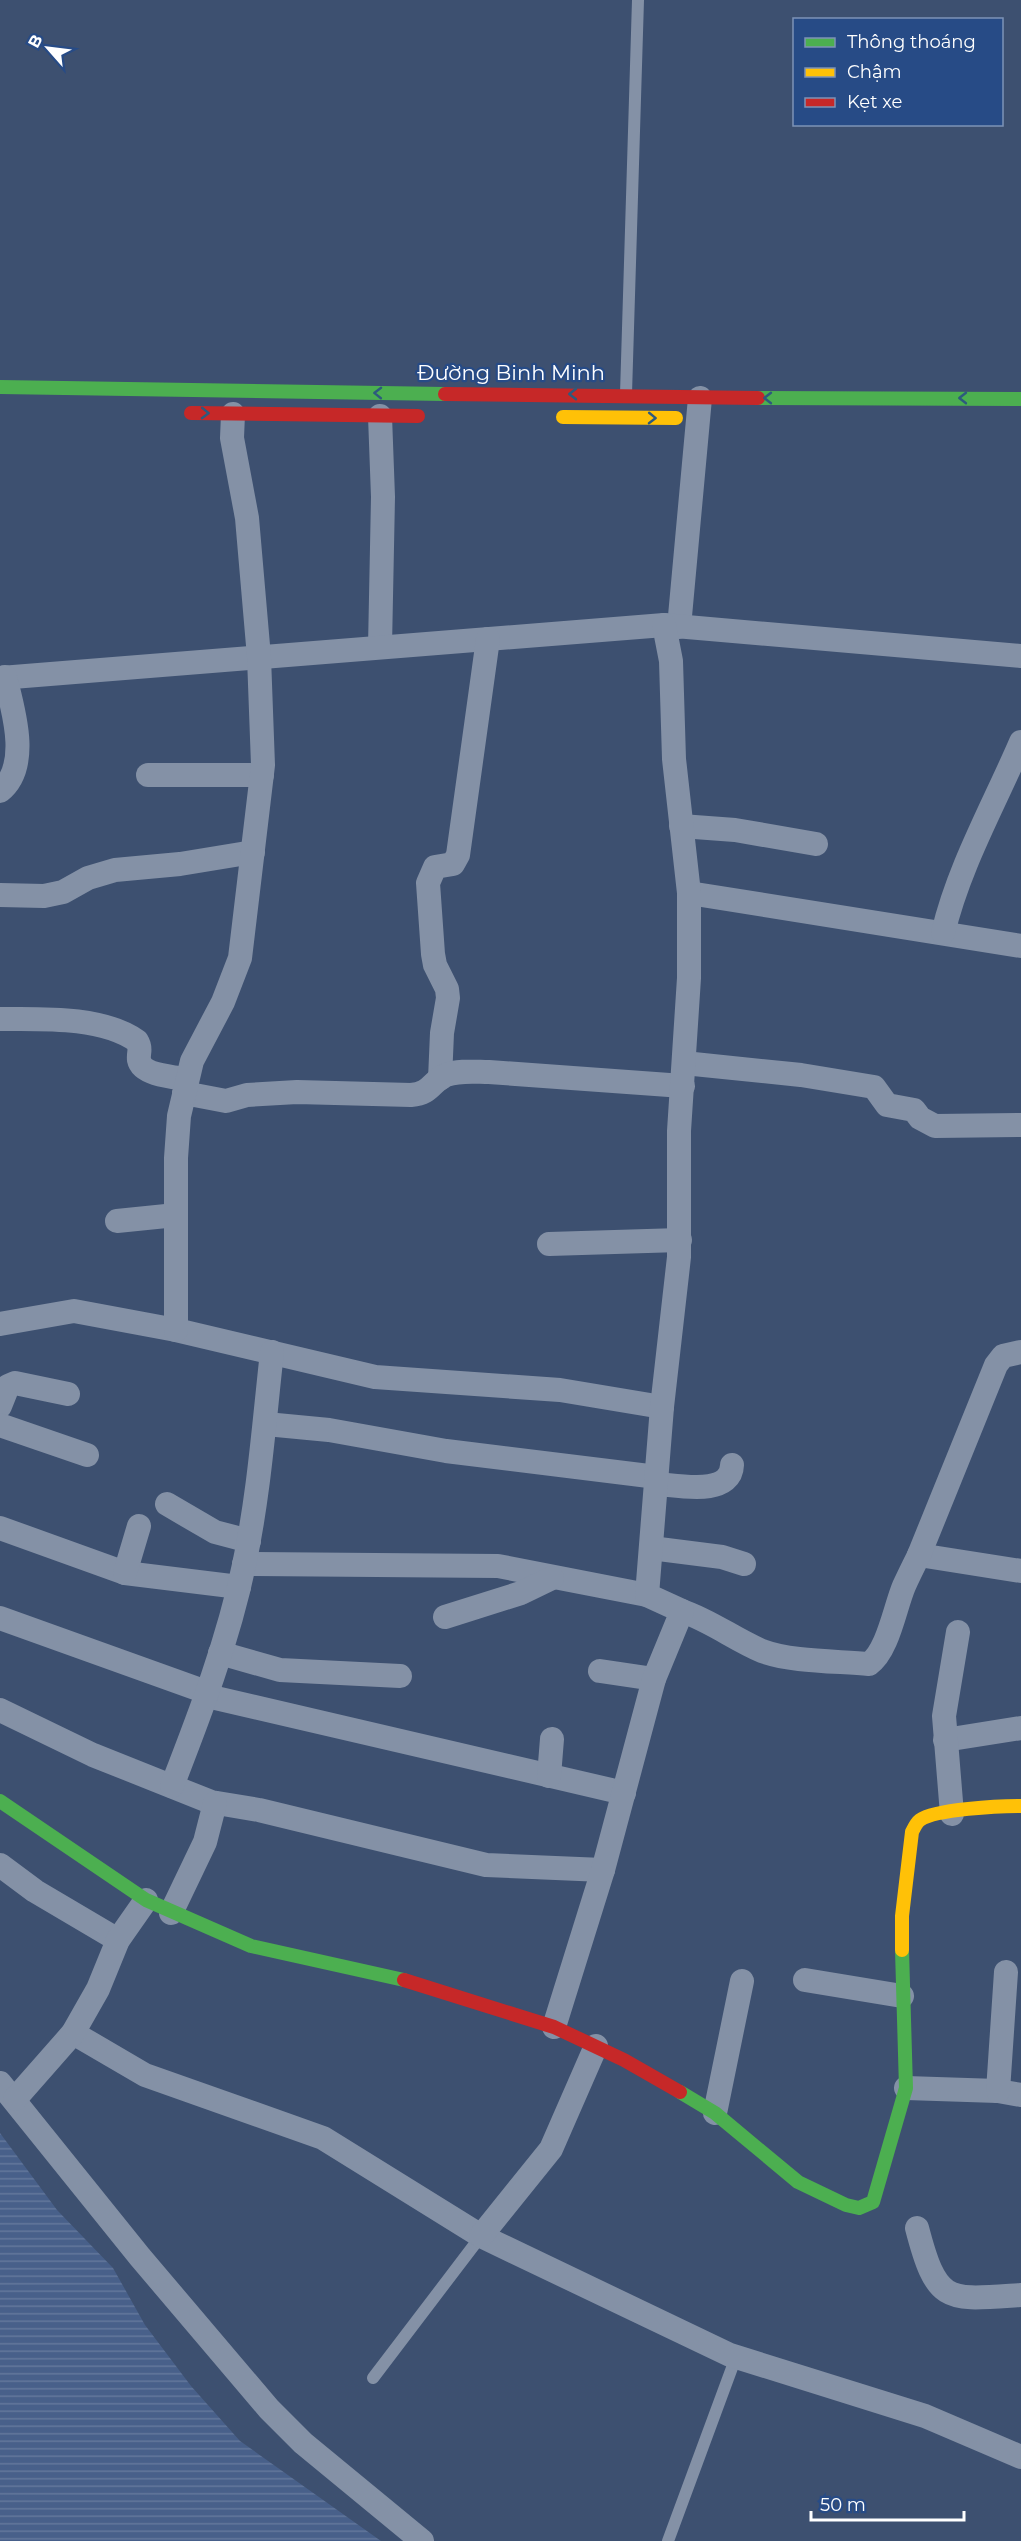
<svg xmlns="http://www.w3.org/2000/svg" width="1021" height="2541" font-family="Montserrat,sans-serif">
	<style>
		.water { fill: url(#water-rules) }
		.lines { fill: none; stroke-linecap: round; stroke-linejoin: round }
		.lane { stroke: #8491a6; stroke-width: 12 }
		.street { stroke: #8491a6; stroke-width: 24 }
		.fast { stroke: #4caf50; stroke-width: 14 }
		.slow { stroke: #ffc107; stroke-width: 14 }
		.jam { stroke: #c62828; stroke-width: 14 }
		.oneway { stroke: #2d5a7e }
		.labels { text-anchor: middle; stroke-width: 4.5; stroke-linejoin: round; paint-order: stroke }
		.street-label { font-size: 21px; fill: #fff; stroke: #274b86 }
	</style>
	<defs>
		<pattern id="water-rules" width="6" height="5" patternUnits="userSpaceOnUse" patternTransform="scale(1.5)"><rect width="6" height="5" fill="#48608a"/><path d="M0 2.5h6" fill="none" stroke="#63789c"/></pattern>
	</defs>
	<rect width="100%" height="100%" fill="#3d5070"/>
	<polygon class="water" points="0,2133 57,2210 113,2268 145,2325 191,2386 240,2441 381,2541 0,2541"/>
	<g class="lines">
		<g class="lane">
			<polyline points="626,394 638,0"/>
			<polyline points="373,2378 481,2236"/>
			<polyline points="668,2541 736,2357"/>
		</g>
		<g class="street">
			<polyline points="679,627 700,398"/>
			<polyline points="380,647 383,497 380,416"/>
			<polyline points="0,678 664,625 1021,656"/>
			<polyline points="148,775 262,775"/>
			<path d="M0 791C31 766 13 709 5 677"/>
			<polyline points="681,826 735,830 816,844"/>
			<polyline points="689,893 1021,946"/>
			<polyline points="0,895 44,896 63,892 88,878 115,870 180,864 253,852"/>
			<path d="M943 933C959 866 994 805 1021 742"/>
			<path d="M0 1019C41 1019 102 1016 137 1041 142 1049 138 1052 139 1060 142 1075 174 1077 187 1079"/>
			<polyline points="684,1063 801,1075 874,1087 887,1105 914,1110 920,1118 935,1126 1021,1125"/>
			<polyline points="440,1079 442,1033 448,998 447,989 435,965 433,954 428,883 435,867 453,864 458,855 488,639"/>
			<path d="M184 1093 226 1101 247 1095 297 1092 411 1095C432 1093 430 1082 446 1075 459 1070 476 1072 489 1072L683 1086"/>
			<polyline points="117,1221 176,1215"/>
			<polyline points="549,1244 680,1240"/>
			<polyline points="0,1324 74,1311 176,1330 375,1377 560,1390 662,1407"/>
			<polyline points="176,1330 176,1158 179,1116 192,1061 223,1002 240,958 263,765 259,657 247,518 232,438 233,414"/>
			<polyline points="0,1406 8,1386 15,1383 68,1394"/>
			<polyline points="266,1424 329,1430 446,1451 657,1477"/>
			<polyline points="0,1425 87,1455"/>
			<path d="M657 1484C677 1485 731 1497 732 1465"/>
			<polyline points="167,1504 215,1532 249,1541"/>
			<polyline points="0,1528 125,1573 239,1587"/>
			<polyline points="651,1548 722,1557 744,1564"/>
			<polyline points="919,1555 1021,1571"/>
			<polyline points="244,1564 498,1566 647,1595"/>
			<polyline points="125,1573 139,1526"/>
			<path d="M682 1611C711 1621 734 1639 762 1651 791 1662 837 1661 869 1664 888 1651 895 1607 904 1586 909 1575 914 1565 919 1555L996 1365 1003 1356 1021 1352"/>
			<polyline points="445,1617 521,1593 552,1578"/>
			<polyline points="0,1618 209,1693"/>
			<polyline points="220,1653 280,1670 400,1676"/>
			<polyline points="600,1671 654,1679"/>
			<polyline points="207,1696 624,1793"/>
			<polyline points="0,1710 93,1755 211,1802 259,1810 486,1865 603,1870"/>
			<polyline points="945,1740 1021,1728"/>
			<polyline points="549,1776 552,1739"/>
			<path d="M172 1786C200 1714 228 1641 244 1565 259 1495 264 1423 272 1352"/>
			<polyline points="952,1814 944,1716 958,1632"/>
			<polyline points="0,1865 35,1891 118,1940"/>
			<polyline points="171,1913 205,1842 215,1803"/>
			<polyline points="805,1980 902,1996"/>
			<polyline points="554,2027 603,1870 654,1679 682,1611 647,1595 662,1407 679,1257 679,1131 689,978 689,893 674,759 671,661 664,625"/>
			<polyline points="73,2033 145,2075 323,2138 481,2236 730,2355 925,2416 1021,2457"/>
			<polyline points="0,2083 140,2257 269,2409 303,2443 422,2541"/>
			<polyline points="906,2088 998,2091 1021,2095"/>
			<polyline points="998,2091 1006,1972"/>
			<polyline points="15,2099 73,2033 98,1989 118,1940 146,1900"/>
			<polyline points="715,2113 742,1981"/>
			<path d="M917 2228C937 2305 947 2300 1021 2295"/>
			<polyline points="481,2236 551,2149 596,2046"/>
		</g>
		<g class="fast">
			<polyline points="0,387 445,394"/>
			<polyline points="758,398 1021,399"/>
			<polyline points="0,1801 146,1900 251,1946 404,1980"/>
			<polyline points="680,2092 715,2113 798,2182 846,2205 859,2208 873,2202 906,2088 902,1950"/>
		</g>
		<g class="slow">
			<polyline points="563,417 676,418"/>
			<path d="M902 1950V1916L912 1832C914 1828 916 1823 920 1820 935 1809 1000 1806 1021 1806"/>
		</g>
		<g class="jam">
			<polyline points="445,394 758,398"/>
			<polyline points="191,413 418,416"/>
			<polyline points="404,1980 554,2027 624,2060 680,2092"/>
		</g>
	</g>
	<defs><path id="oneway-chevron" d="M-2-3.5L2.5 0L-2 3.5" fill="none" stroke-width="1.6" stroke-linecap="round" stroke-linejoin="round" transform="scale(1.5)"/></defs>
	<g class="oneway">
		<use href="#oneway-chevron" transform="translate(378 393) rotate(-179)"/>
		<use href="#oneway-chevron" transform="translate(573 394) rotate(-180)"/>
		<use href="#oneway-chevron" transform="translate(768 398) rotate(-180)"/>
		<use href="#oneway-chevron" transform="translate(963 398) rotate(-180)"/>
		<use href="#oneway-chevron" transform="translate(205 413) rotate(1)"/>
		<use href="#oneway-chevron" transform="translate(652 418) rotate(1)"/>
	</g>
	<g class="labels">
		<g class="street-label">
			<text x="511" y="380">Đường Binh Minh</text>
		</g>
	</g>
	<rect x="793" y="18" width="210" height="108" fill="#274b86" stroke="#7d93b6" stroke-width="1.5"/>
	<rect x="805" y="38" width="30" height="9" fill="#4caf50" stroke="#7d93b6" stroke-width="1.5"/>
	<text x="847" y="48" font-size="18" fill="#ffffff">Thông thoáng</text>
	<rect x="805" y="68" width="30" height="9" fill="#ffc107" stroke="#7d93b6" stroke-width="1.5"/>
	<text x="847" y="78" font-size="18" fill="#ffffff">Chậm</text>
	<rect x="805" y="98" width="30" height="9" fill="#c62828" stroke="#7d93b6" stroke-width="1.5"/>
	<text x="847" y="108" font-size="18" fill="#ffffff">Kẹt xe</text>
	<g transform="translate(48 48) rotate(298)" stroke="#274b86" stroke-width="4.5" paint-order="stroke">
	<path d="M0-4.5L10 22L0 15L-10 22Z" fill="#ffffff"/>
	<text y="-9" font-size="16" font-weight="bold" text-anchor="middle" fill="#ffffff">B</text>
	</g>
	<path d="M811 2511v9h153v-9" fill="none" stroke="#ffffff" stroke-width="3"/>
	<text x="820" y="2511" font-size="18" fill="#ffffff" stroke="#274b86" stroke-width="4.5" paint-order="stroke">50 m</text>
</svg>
